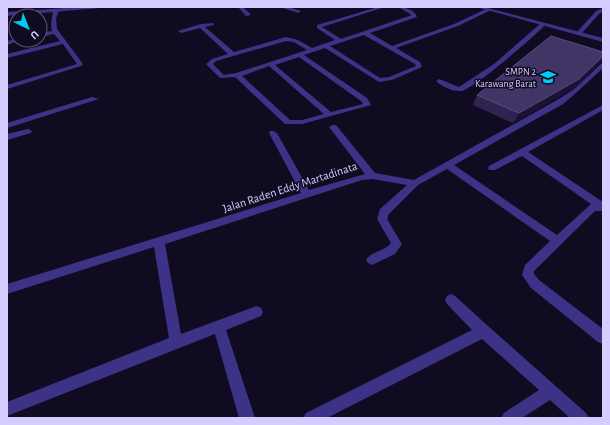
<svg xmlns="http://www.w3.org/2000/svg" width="610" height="425" font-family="'Alegreya Sans',sans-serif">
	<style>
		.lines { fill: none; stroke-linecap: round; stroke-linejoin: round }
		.minor { fill: #3c3286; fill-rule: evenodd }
		.tertiary { fill: #3c3286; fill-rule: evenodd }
		.wall { fill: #302352 }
		.shaded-wall { fill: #1c1237 }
		.building { fill: #413565; stroke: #594d7d }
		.labels { text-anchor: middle; stroke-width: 3; stroke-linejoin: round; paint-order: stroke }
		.far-poi-label { font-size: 10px; fill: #d6ccff; stroke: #110b22; text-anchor: end }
		.street-label { font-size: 12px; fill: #d6ccff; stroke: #110b22 }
	</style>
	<rect width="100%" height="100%" fill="#110b22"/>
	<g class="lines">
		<g class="minor">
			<polygon points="238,7 243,7 251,15 246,16"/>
			<polygon points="280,7 288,7 301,11 298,13"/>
			<path d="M378 7H385L322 27 341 39 412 15 398 7C405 7 415 10 417 17L370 33 392 46 454 24 486 9 491 10 458 26 396 48 420 62 422 67 392 80 379 82 325 48 304 55 367 98 371 105 302 124H285L235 77 220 78 206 64 212 59 228 54 200 28 181 33 178 31 201 24 214 23V25L205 27 234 52 286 37 298 40 312 48 335 40 317 28V25ZM364 35 415 64 416 66 389 77 380 78 330 46ZM286 41 294 42 307 50 236 73 224 75 213 64 216 61ZM299 57 361 101 363 104 331 112 275 65ZM269 66 324 114 302 120H290L242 76Z"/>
			<polygon points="603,8 603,12 600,13 581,34 577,34 577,32 596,11"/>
			<polygon points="56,9 59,11 56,18 57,29 83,64 81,66 7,89 7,85 77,64 63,44 7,58 7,54 60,41 54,34 40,37 40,33 52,31 51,24 53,11"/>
			<path d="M541 23 546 24C535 36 474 89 461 91 453 92 441 86 436 81L439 79 459 87 494 64Z"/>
			<polygon points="16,39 22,40 7,45 7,41"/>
			<path d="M603 62V68L577 92 563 104 454 165 557 235 591 204 522 156 495 170H489L488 168 489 166 603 105V110L528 152 603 202V211H595L534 271V274L539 280 603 329V344L598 342 531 288 522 275 525 265 550 241 447 169 418 185 389 214 387 219 402 244 395 254 372 265 368 263 366 260C370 252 385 251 391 243L377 219 380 209 407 185 372 179 362 180 165 244 181 334 257 306 261 308 263 312 261 316 226 330 255 418H239L215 334 7 416V402L169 338 154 247 7 294V284L301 193 269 133 270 131H273L277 133 309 190 365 174 329 127 333 125H336L375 173 414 180 557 100 573 90Z"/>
			<polygon points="92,97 99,99 7,128 7,123"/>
			<polygon points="28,129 32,131 31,133 7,140 7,134"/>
			<polygon points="451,294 455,296 488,326 586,413 589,418 570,418 550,400 522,418 501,418 504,413 539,390 482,339 327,418 303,418 306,413 472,330 447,304 445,300 447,296"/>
		</g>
		<g class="tertiary">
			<polygon points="80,7 102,7 100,8 7,16 7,12"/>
			<polygon points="476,7 484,7 603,38 603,42"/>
		</g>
	</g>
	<polygon class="wall" points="603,52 603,58 600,63 572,89 513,123 473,105 477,95"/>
	<polygon class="shaded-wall" points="603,56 603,58 600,63 572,89 513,123 519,113"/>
	<polygon class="building" points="551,36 603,52 603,56 579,79 519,113 477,95"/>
	<defs>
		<symbol id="school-bare" viewBox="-9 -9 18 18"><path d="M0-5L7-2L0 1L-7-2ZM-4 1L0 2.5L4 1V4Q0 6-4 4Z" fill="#00caf7" stroke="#110b22" stroke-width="2.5" paint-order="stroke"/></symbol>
	</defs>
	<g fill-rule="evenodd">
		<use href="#school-bare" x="537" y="66" width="22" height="22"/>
	</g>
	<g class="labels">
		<g class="far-poi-label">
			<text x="536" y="75">SMPN 2<tspan x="536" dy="12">Karawang Barat</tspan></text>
		</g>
		<g class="street-label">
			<text transform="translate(290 187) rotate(-18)" y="4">Jalan Raden Eddy Martadinata</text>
		</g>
	</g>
	<rect width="610" height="425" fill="none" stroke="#d6ccff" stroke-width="16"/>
	<g transform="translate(28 28) rotate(137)"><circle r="19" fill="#110b22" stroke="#60587a"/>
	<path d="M0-3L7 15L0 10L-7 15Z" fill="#00caf7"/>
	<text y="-6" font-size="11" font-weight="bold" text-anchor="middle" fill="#d6ccff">U</text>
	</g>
</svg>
